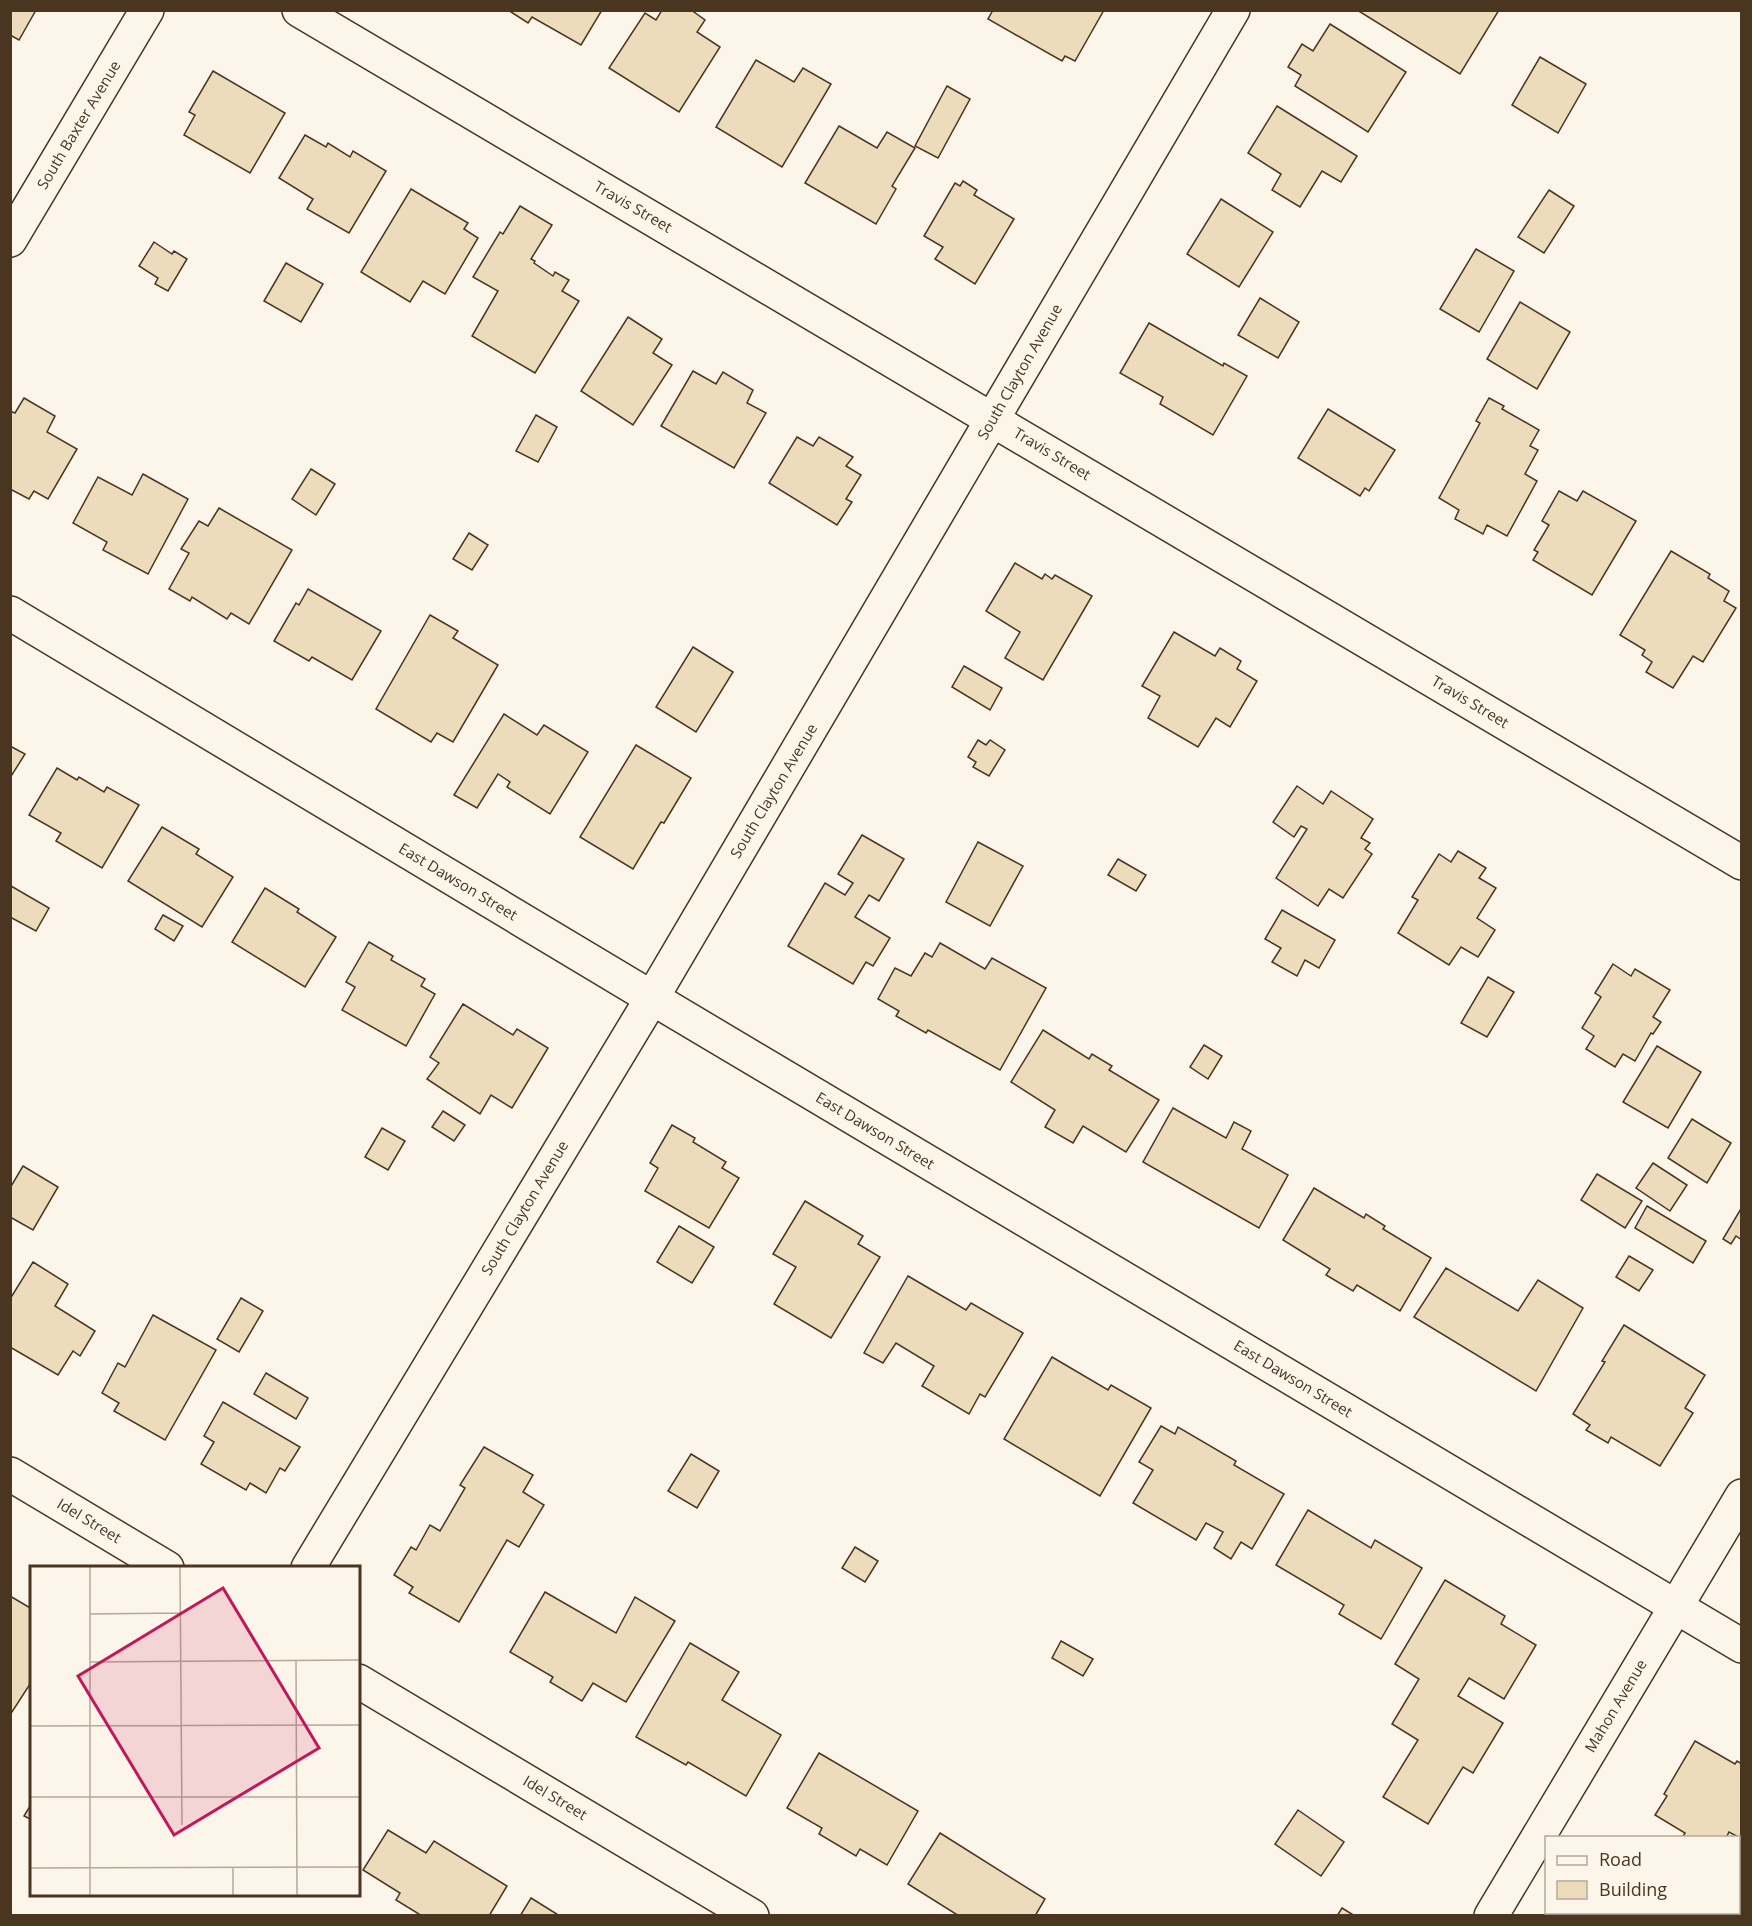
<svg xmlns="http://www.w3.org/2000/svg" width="1752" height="1926" font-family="'Open Sans',sans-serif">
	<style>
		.building { fill: #ecdcbc; stroke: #4a3520; stroke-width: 1.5 }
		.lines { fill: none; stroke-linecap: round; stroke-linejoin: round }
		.minor-casing { stroke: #4a3520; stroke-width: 36 }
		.tertiary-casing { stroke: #4a3520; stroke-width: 36 }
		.minor { stroke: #fbf6e9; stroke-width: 33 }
		.tertiary { stroke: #fbf6e9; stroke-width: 33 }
		.labels { text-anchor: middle; stroke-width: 4.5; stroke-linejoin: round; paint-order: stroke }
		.street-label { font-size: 15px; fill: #4a3520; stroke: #fbf6e9 }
		.inset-road { fill: none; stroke: #b4a999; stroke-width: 1.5 }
		.view { fill: #c2185b; fill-opacity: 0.15; stroke: #c2185b; stroke-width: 3 }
		.inset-edge { fill: none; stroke: #4a3520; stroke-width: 3 }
	</style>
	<rect width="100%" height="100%" fill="#fbf6e9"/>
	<g class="building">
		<polygon points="10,10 36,10 19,40 10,35"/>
		<polygon points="508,10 602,10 581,45 532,17 528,23"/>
		<polygon points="662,10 691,10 705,20 697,32 720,47 679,112 609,68 645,13 656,20"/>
		<polygon points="993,10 1104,10 1075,61 1065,56 1062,61 988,19"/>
		<polygon points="1357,10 1499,10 1460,74"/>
		<polygon points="1330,24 1406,72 1368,132 1295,86 1301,75 1288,67 1302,44 1313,51"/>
		<polygon points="1540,57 1586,84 1558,133 1512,105"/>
		<polygon points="756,60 794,82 803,68 831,84 782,167 716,127"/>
		<polygon points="213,71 285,113 250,173 184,135 195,115 189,112"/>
		<polygon points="947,86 970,99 938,158 915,146"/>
		<polygon points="1277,106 1357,156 1341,182 1322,171 1300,207 1272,190 1281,174 1248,153"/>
		<polygon points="839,126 877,148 887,132 915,148 892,186 896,189 876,224 805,183"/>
		<polygon points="305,135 326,147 328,143 350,157 353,151 386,171 349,233 307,209 313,199 279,178"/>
		<polygon points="963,181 977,190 974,195 1014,219 975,284 935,259 943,247 924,236 955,183 960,186"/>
		<polygon points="411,189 468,223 464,229 478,238 445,294 423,281 410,302 361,272"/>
		<polygon points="1549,190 1574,206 1544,253 1518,237"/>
		<polygon points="1221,199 1273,232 1239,287 1187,254"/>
		<polygon points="520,206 552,225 531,259 535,261 534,263 553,276 555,272 569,280 562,291 579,301 535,373 472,336 498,291 473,277 500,232 503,234"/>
		<polygon points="154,242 172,254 174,251 187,259 168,291 155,284 158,278 139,266"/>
		<polygon points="1476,249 1514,271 1479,332 1440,309"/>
		<polygon points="286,263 323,284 301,322 264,301"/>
		<polygon points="1260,298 1299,322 1278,358 1238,335"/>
		<polygon points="1520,302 1570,332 1537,389 1487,359"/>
		<polygon points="628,317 662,339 653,353 672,365 633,425 581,391"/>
		<polygon points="1149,323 1223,366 1224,363 1247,376 1213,435 1160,404 1163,397 1120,373"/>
		<polygon points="693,371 716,384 723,372 753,390 747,403 766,413 734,468 661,426"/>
		<polygon points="24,398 55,416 47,432 77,449 48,499 34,491 29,499 10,489 10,411 15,413"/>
		<polygon points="1489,398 1504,406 1502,409 1539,430 1530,446 1538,450 1525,474 1537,481 1507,536 1487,525 1483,534 1455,519 1459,510 1439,498 1480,423 1476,421"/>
		<polygon points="1328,409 1395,450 1369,491 1365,488 1360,496 1298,458"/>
		<polygon points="536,415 557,427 538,462 516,451"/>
		<polygon points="797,437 813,446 819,437 853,457 846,466 861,475 846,499 852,502 837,525 769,483"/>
		<polygon points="311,469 335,484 316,515 292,499"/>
		<polygon points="143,474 188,499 148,574 103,550 107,542 73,523 98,477 132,495"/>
		<polygon points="1559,491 1577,501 1583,491 1636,521 1592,595 1533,560 1538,552 1534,550 1549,525 1542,521"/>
		<polygon points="219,508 292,550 249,624 231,613 227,619 192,597 190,601 169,589 189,553 181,549 199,521 208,526"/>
		<polygon points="469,533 488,545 472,570 453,559"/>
		<polygon points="1671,551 1710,574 1708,578 1729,591 1724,601 1736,608 1703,662 1693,656 1673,688 1646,672 1652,662 1642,655 1645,650 1620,635"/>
		<polygon points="1015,563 1042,579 1045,574 1052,579 1055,575 1092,596 1043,680 1005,658 1020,632 986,611"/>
		<polygon points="308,589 381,631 352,680 312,657 309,661 274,641 296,603 299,605"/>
		<polygon points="430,615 458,631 453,638 498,665 453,742 437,733 431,742 376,709"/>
		<polygon points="1174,632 1215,656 1220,648 1241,661 1237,669 1257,681 1230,727 1216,718 1198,747 1148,718 1160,696 1142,686"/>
		<polygon points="693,647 733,672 696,732 656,707"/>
		<polygon points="964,666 1002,688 990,710 952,687"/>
		<polygon points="504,714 537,735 544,725 588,752 550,814 507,787 510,782 498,774 477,808 454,795"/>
		<polygon points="978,740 986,745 990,740 1005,750 989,776 973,767 976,762 968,757"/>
		<polygon points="636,745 691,778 664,823 661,822 633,869 580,837"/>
		<polygon points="10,746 25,754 10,778"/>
		<polygon points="57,768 77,780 79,777 104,792 107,787 139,805 102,868 56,841 61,833 29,815"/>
		<polygon points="1297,786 1323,804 1331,791 1373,819 1361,838 1370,843 1365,849 1372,854 1343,898 1329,889 1318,906 1276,878 1307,829 1301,826 1294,837 1273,822"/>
		<polygon points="162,827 199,849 196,854 233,877 202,927 128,881"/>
		<polygon points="862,835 904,859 879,901 869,895 855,917 890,938 873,966 866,962 853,984 788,946 825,883 845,895 853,883 838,874"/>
		<polygon points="978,842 1023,866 990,926 946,902"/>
		<polygon points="1458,851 1486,868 1479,878 1496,888 1477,918 1495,930 1478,957 1461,947 1449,965 1398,933 1418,900 1412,897 1439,854 1451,862"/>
		<polygon points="1118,859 1146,875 1136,891 1108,875"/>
		<polygon points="11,886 49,908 36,931 10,917"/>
		<polygon points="265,888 299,909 297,912 336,937 305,987 232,942"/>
		<polygon points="1282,910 1335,940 1319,968 1305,960 1297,976 1272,962 1281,948 1265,939"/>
		<polygon points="163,915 183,926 174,941 155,929"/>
		<polygon points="369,942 393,956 391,960 425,979 421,986 435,994 406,1046 342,1010 355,987 346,982"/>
		<polygon points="940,943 985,969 992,958 1046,988 1000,1070 928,1030 926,1033 896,1016 899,1011 878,999 895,968 911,976 925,953 932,957"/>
		<polygon points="1613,964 1631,976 1635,969 1670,990 1653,1017 1661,1022 1653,1034 1651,1033 1635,1061 1623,1054 1615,1067 1586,1049 1594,1036 1582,1028 1601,997 1595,993"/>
		<polygon points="1488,977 1514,992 1487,1037 1461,1023"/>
		<polygon points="463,1004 513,1035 517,1029 548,1048 512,1108 491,1095 480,1114 427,1079 439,1063 430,1057"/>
		<polygon points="1043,1030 1089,1059 1092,1054 1112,1066 1109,1070 1159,1100 1126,1152 1083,1126 1073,1143 1045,1127 1055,1110 1011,1082"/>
		<polygon points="1204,1045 1222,1056 1208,1079 1190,1067"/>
		<polygon points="1657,1046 1701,1072 1668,1128 1623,1102"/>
		<polygon points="1173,1108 1226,1138 1234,1122 1251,1131 1242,1149 1288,1175 1259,1228 1143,1162"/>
		<polygon points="443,1111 465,1125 454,1141 432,1127"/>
		<polygon points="1692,1119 1731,1143 1707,1183 1668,1158"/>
		<polygon points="672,1125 695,1138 693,1142 726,1162 722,1168 739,1178 709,1228 645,1191 658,1168 650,1163"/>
		<polygon points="382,1128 405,1141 388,1170 365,1157"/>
		<polygon points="1653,1163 1687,1185 1670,1211 1636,1188"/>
		<polygon points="23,1166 58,1187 33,1230 10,1217 10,1188"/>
		<polygon points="1597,1174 1642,1201 1625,1228 1581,1200"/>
		<polygon points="1314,1188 1364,1218 1366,1214 1385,1226 1383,1229 1431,1258 1400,1311 1357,1285 1353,1291 1326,1275 1330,1269 1283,1240"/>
		<polygon points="805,1201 863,1236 858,1244 880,1257 831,1338 774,1304 796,1267 773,1254"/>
		<polygon points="1647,1206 1706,1241 1693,1263 1635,1228"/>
		<polygon points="1742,1207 1742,1240 1736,1236 1731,1244 1723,1239"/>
		<polygon points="679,1226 714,1247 692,1283 657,1262"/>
		<polygon points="1629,1256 1653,1270 1639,1291 1616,1277"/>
		<polygon points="33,1262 68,1284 55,1306 95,1331 80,1356 73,1351 58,1375 10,1347 10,1299"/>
		<polygon points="1446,1268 1518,1311 1538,1280 1583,1308 1536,1391 1414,1317"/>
		<polygon points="908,1276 966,1310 971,1303 1023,1333 985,1397 980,1394 969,1414 922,1386 934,1366 896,1343 883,1363 864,1353"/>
		<polygon points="241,1298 263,1311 239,1352 217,1339"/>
		<polygon points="153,1315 216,1350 165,1440 114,1411 119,1403 102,1393 118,1363 125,1367"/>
		<polygon points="1624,1325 1705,1375 1685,1408 1693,1413 1660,1466 1611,1437 1608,1443 1586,1430 1590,1425 1573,1414 1605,1362 1602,1361"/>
		<polygon points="1052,1357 1108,1390 1111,1385 1151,1408 1100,1496 1004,1439"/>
		<polygon points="266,1373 308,1398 296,1419 254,1394"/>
		<polygon points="223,1402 300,1447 285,1471 280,1468 266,1493 250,1483 246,1490 201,1464 214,1442 204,1436"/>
		<polygon points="1161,1426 1175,1434 1178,1427 1236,1461 1234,1465 1284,1494 1252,1549 1241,1542 1231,1559 1214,1548 1223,1532 1206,1523 1196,1540 1133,1503 1153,1470 1139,1462"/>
		<polygon points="484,1447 533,1475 523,1492 544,1505 519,1547 507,1540 459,1622 409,1593 413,1587 394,1575 411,1547 416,1550 430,1525 440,1531 465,1488 460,1485"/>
		<polygon points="691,1454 719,1471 697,1508 668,1491"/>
		<polygon points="1308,1510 1371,1548 1375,1540 1422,1568 1381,1639 1339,1614 1344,1605 1276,1565"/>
		<polygon points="855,1547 878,1561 865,1582 842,1568"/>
		<polygon points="1445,1580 1505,1616 1501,1624 1536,1645 1504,1699 1469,1678 1458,1696 1503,1723 1473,1773 1463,1767 1428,1824 1383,1797 1418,1740 1392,1724 1419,1679 1395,1664"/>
		<polygon points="545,1592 616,1633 635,1597 675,1621 626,1702 593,1683 582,1701 550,1682 553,1677 510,1652"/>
		<polygon points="10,1596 32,1609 32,1681 10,1715"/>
		<polygon points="1061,1641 1093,1659 1083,1676 1052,1658"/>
		<polygon points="690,1643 739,1672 722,1700 781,1735 746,1796 688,1762 686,1765 636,1737"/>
		<polygon points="1695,1741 1735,1764 1737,1761 1742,1764 1742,1839 1729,1832 1726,1838 1682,1838 1685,1833 1655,1815 1667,1796 1664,1794"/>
		<polygon points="819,1753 918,1811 887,1865 860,1849 856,1856 819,1834 822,1828 787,1808"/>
		<polygon points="32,1803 32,1820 24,1816"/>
		<polygon points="1298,1810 1344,1842 1321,1876 1275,1844"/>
		<polygon points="388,1830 426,1853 434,1841 507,1886 489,1916 422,1916 396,1900 400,1893 363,1870"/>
		<polygon points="940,1833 1045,1899 1035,1916 959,1916 908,1884"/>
		<polygon points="1738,1862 1742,1864 1742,1916 1728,1916 1723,1912 1738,1912"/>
		<polygon points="531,1898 560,1916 520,1916"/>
		<polygon points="1342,1908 1355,1916 1337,1916"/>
	</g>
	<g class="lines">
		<defs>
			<g id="minor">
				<polyline points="299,10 1742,863"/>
				<polyline points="10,613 652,998 1742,1646"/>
				<polyline points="10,1474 167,1568"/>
				<polyline points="308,1568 652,998 1233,10"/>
				<polyline points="358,1681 752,1916"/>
				<polyline points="1491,1916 1742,1496"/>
			</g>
			<polyline id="tertiary" points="10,240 147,10"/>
		</defs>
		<use href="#minor" class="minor-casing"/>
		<use href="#tertiary" class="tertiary-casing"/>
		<use href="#minor" class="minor"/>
		<use href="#tertiary" class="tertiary"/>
	</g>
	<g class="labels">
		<g class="street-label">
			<text transform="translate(79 125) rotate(-59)" y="5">South Baxter Avenue</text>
			<text transform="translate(633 207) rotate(30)" y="5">Travis Street</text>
			<text transform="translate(1020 372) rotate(-60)" y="5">South Clayton Avenue</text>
			<text transform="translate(1052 454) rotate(31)" y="5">Travis Street</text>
			<text transform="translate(1470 702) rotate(31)" y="5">Travis Street</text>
			<text transform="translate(774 791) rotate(-59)" y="5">South Clayton Avenue</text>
			<text transform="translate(458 882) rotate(31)" y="5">East Dawson Street</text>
			<text transform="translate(875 1131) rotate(31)" y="5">East Dawson Street</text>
			<text transform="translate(525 1208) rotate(-59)" y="5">South Clayton Avenue</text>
			<text transform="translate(1293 1379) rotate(31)" y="5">East Dawson Street</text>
			<text transform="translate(89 1521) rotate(31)" y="5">Idel Street</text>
			<text transform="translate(1616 1706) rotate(-59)" y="5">Mahon Avenue</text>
			<text transform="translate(555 1798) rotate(31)" y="5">Idel Street</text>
		</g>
	</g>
	<g transform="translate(30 1566)">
		<rect width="330" height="330" fill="#fbf6e9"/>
		<path class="inset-road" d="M60 1V329M150 1 152 259M60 48 150 47M266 94 267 329M60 96 330 94M0 160 330 159M0 231H330M0 302 330 301M203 302V329"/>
		<path class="view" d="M193 22 289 182 144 269 48 110Z"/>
		<rect width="330" height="330" class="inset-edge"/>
	</g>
	<rect width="1752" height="1926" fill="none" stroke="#4a3520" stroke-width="24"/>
	<rect x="1545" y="1836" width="195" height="78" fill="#fbf6e9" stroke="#b4a999" stroke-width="1.5"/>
	<rect x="1557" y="1856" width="30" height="9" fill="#fbf6e9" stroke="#b4a999" stroke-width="1.5"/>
	<text x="1599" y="1866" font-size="18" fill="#4a3520">Road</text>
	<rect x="1557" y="1881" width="30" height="18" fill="#ecdcbc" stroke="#b4a999" stroke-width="1.5"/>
	<text x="1599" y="1896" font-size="18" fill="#4a3520">Building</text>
</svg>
